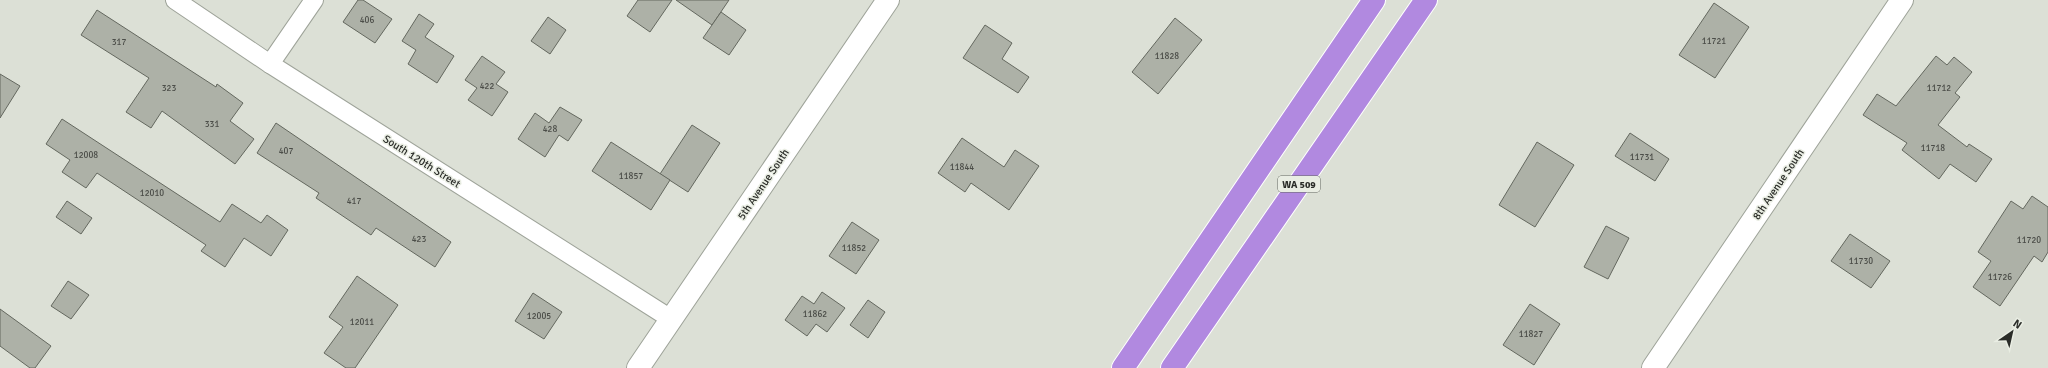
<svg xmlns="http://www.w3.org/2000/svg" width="2048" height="368" font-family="Signika,sans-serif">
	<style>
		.building { fill: #adb1a7; stroke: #64685f }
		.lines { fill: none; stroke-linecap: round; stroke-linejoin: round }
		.minor-casing { stroke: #9ea399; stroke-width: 20 }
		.tertiary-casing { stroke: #9ea399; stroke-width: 24 }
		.motorway-casing { stroke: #fff; stroke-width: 24 }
		.minor { stroke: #fff; stroke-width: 18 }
		.tertiary { stroke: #fff; stroke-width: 22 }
		.motorway { stroke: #b189e0; stroke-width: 22 }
		.labels { text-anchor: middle; stroke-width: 3; stroke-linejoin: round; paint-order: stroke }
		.number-label { font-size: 9px; fill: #4b4d48 }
		.shield { fill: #e9ede3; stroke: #636660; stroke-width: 1 }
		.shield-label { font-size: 10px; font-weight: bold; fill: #2a2c28 }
		.street-label { font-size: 11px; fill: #2a2c28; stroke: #e9ede3 }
	</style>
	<rect width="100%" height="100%" fill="#dce0d6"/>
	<g class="building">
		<polygon points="358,0 363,0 392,19 375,43 343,22"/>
		<polygon points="638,0 672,0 650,32 627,16"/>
		<polygon points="676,0 729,0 712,25"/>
		<polygon points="1714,3 1749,27 1715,78 1679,55"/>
		<polygon points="97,10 216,87 217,84 243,103 230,121 254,139 235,164 162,111 151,128 126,112 149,78 81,35"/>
		<polygon points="721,12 746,30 729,55 703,38"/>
		<polygon points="419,14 434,24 425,37 454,56 437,83 408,64 416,50 402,41"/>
		<polygon points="548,17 566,30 550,54 531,41"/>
		<polygon points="1175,18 1202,40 1158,94 1132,72"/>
		<polygon points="985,25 1012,43 1002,59 1029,77 1018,93 963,58"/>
		<polygon points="482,56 505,72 496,84 508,92 492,116 468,100 477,88 465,80"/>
		<polygon points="1936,56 1947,65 1954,57 1972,72 1955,93 1960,97 1938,125 1967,147 1969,144 1992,159 1976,182 1950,164 1939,179 1902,150 1907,143 1863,115 1877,94 1896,106"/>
		<polygon points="0,74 20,86 0,118"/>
		<polygon points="560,107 582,120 568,141 559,135 545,157 518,139 535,113 549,123"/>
		<polygon points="62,119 220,222 232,204 261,223 267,215 288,230 271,256 244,238 225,267 201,251 206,245 97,173 86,188 62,172 70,160 46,144"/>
		<polygon points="276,123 451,242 435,267 376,228 371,235 316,198 319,193 257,153"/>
		<polygon points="692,125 720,143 688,192 660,174"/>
		<polygon points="1630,133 1669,159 1655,181 1615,156"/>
		<polygon points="962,138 1004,167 1015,150 1039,166 1009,210 971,183 965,192 938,173"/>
		<polygon points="611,142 670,180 651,210 592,171"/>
		<polygon points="1537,142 1574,165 1535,227 1499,205"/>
		<polygon points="2032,196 2048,207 2048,252 2042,262 2034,256 2000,306 1973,287 1991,261 1978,252 2011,201 2023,209"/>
		<polygon points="67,201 92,218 81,234 56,217"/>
		<polygon points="852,222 879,240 856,274 829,256"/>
		<polygon points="1606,226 1629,238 1608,279 1584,267"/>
		<polygon points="1850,234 1890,261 1871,288 1831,261"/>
		<polygon points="357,276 398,305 355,368 346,368 324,353 343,327 329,317"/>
		<polygon points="68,281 89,295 71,319 51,306"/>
		<polygon points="822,292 845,308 827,332 816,324 807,336 785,320 802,296 814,304"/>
		<polygon points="533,293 562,312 544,339 515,321"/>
		<polygon points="868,300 885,312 868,338 850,325"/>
		<polygon points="1530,304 1560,324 1534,365 1503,345"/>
		<polygon points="0,309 51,346 35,368 30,368 0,346"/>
	</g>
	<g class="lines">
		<defs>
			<g id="minor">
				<polyline points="175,0 270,64 671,319"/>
				<polyline points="270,64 314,0"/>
			</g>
			<g id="tertiary">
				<polyline points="638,368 888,0"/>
				<polyline points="1653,368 1902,0"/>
			</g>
			<g id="motorway">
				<polyline points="1123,368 1374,0"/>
				<polyline points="1172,368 1426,0"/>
			</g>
		</defs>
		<use href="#minor" class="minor-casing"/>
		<use href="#tertiary" class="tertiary-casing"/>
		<use href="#motorway" class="motorway-casing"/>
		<use href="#minor" class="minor"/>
		<use href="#tertiary" class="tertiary"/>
		<use href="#motorway" class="motorway"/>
	</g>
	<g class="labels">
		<g class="number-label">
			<text x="367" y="23">406</text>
			<text x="1714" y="44">11721</text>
			<text x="119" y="45">317</text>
			<text x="1167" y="59">11828</text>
			<text x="487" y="89">422</text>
			<text x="169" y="91">323</text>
			<text x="1939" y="91">11712</text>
			<text x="212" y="127">331</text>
			<text x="550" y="132">428</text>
			<text x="1933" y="151">11718</text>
			<text x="286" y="154">407</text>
			<text x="86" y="158">12008</text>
			<text x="1642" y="160">11731</text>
			<text x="962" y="170">11844</text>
			<text x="631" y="179">11857</text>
			<text x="152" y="196">12010</text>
			<text x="354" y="204">417</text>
			<text x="419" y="242">423</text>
			<text x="2029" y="243">11720</text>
			<text x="854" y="251">11852</text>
			<text x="1861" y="264">11730</text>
			<text x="2000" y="280">11726</text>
			<text x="815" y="317">11862</text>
			<text x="539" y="319">12005</text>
			<text x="362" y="325">12011</text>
			<text x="1531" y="337">11827</text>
		</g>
		<rect class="shield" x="1278" y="176" width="42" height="16" rx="3"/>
		<g class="shield-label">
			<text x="1299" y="188">WA 509</text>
		</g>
		<g class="street-label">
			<text transform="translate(422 161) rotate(32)" y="4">South 120th Street</text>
			<text transform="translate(763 184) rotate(-56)" y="4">5th Avenue South</text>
			<text transform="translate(1778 184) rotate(-56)" y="4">8th Avenue South</text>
		</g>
	</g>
	<g transform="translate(2012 332) rotate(34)" stroke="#e9ede3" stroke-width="3" paint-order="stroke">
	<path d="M0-3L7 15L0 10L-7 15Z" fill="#2a2c28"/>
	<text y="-6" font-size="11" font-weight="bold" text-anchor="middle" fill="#2a2c28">N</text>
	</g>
</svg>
